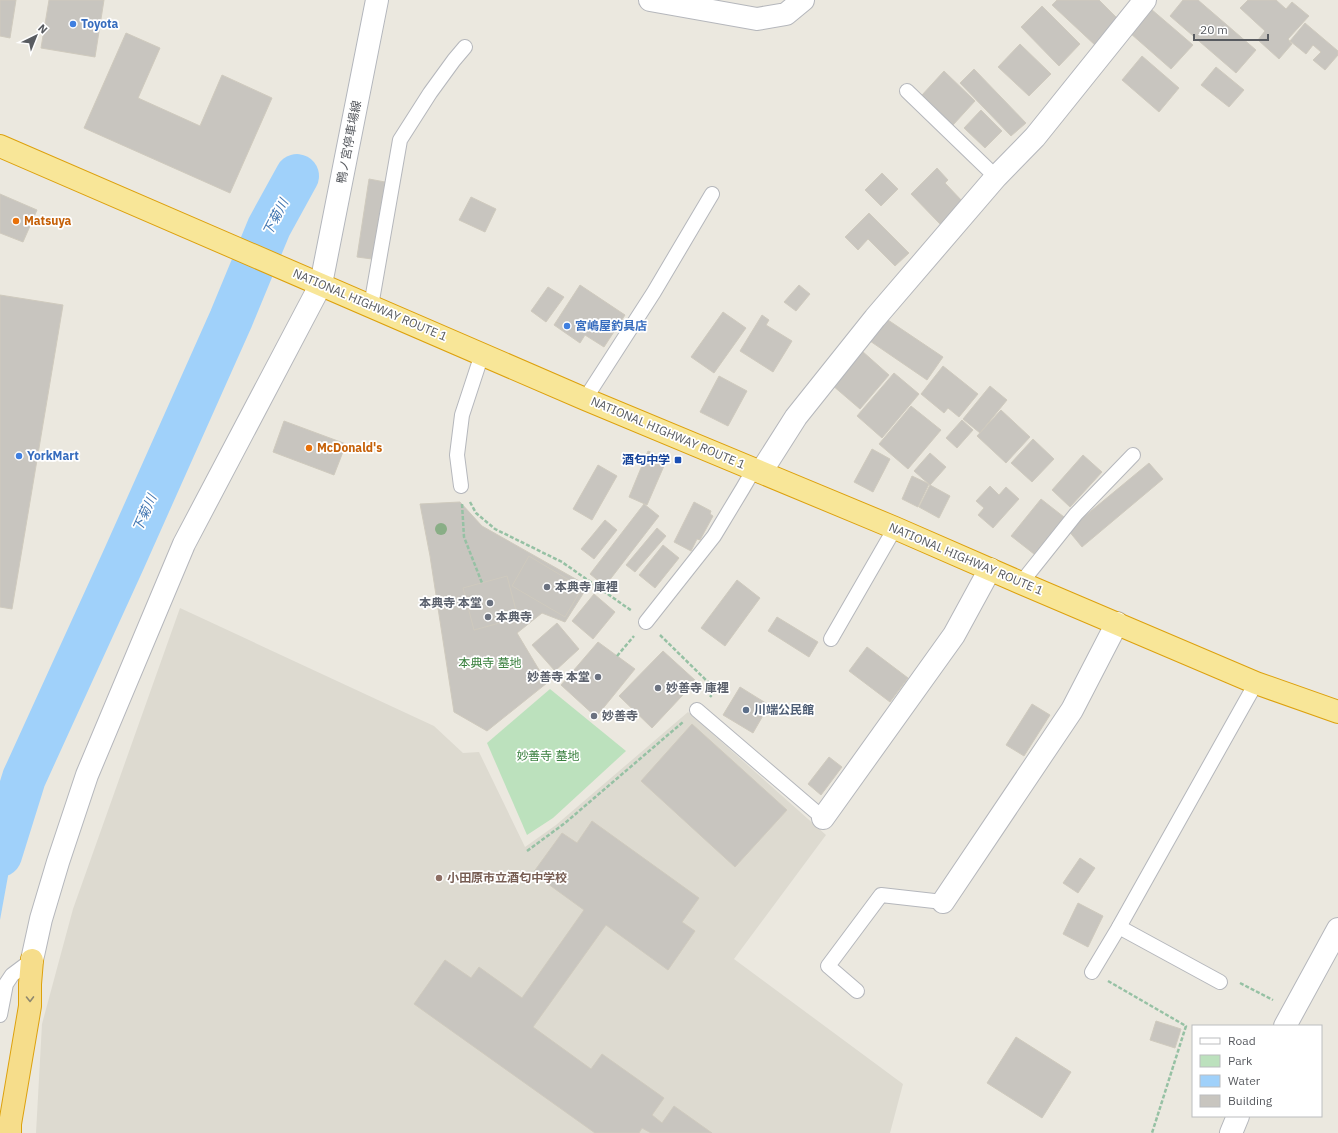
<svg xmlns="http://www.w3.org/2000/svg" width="1338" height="1133" font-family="'IBM Plex Sans','Noto Sans JP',sans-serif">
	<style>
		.education { fill: #dddad0 }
		.green { fill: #bce1bd }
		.water { fill: #a0d1fa }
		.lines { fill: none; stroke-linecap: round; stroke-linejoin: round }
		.river { stroke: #a0d1fa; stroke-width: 44 }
		.building { fill: #c8c5bf; stroke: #cfcabe }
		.service-casing { stroke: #b5b7bc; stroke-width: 16 }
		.minor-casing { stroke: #b5b7bc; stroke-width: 24 }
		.tertiary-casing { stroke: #b5b7bc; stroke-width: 24 }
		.secondary-casing { stroke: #b3b6bc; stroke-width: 24 }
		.trunk-casing { stroke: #dda10d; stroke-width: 24 }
		.motorway-casing { stroke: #dda10d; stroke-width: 24 }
		.path { stroke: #96c1a4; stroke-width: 2.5; stroke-dasharray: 4 2; stroke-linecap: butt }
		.service { stroke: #fff; stroke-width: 14 }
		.minor { stroke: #fff; stroke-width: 22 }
		.tertiary { stroke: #fff; stroke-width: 22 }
		.secondary { stroke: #fff; stroke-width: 22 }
		.trunk { stroke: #f8e698; stroke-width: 22 }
		.motorway { stroke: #f6dd8b; stroke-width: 22 }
		.tree { fill: #89ae86 }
		.oneway { stroke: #8f886f }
		.shop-dot { fill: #3f7fe0; stroke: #fff; stroke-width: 1.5 }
		.food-dot { fill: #e8710a; stroke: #fff; stroke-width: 1.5 }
		.transit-dot { fill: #1a4fb4; stroke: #fff; stroke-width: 1.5 }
		.worship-dot { fill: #6b7280; stroke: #fff; stroke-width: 1.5 }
		.service-dot { fill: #5c6f8a; stroke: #fff; stroke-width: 1.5 }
		.education-dot { fill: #8d6e63; stroke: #fff; stroke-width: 1.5 }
		.labels { text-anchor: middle; stroke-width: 3.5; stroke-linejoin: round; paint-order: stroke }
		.shop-label { font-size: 12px; font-weight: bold; fill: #366cbe; stroke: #fff; text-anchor: start }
		.street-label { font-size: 12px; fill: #585b60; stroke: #fff }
		.food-label { font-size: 12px; font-weight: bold; fill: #c56008; stroke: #fff; text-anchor: start }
		.transit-label { font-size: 12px; font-weight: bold; fill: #164399; stroke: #fff; text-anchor: end }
		.worship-label { font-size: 12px; font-weight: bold; fill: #5b616d; stroke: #fff; text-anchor: start }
		.park-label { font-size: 12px; fill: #387f3d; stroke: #fff }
		.service-label { font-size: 12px; font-weight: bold; fill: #4e5e75; stroke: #fff; text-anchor: start }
		.education-label { font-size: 12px; font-weight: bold; fill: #785e54; stroke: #fff; text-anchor: start }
		.water-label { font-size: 13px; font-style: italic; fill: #4377b2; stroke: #fff }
	</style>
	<rect width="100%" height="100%" fill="#ebe8df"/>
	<polygon class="education" points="180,608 434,726 463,753 479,752 525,847 556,825 688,712 826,835 734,959 903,1084 890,1133 36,1133 42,1024 73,909"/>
	<polygon class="green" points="550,689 626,751 553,818 527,835 487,743"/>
	<polygon class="water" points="9,778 37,793 10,865 0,920 0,808"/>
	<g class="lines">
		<polyline class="river" points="0,855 24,778 123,561 231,319 269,227 297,176"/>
	</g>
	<g class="building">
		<polygon points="0,0 16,0 10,38 0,36"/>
		<polygon points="49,0 104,0 95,57 41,48"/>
		<polygon points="1057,0 1099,0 1120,21 1096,46 1052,5"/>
		<polygon points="1183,0 1198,0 1256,50 1236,73 1170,16"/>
		<polygon points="1248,0 1276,0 1286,9 1292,2 1309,16 1288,39 1292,44 1279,59 1258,40 1265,31 1240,8"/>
		<polygon points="1042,6 1080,44 1059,66 1021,27"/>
		<polygon points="1151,9 1193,45 1171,69 1130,33"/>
		<polygon points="1305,23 1338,51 1338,55 1325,70 1313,60 1321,52 1313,45 1306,54 1290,41"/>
		<polygon points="126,33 160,48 138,98 200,126 222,75 272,98 230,193 84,128"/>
		<polygon points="1020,44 1051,74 1029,96 998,67"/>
		<polygon points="1142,56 1179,88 1159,112 1122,80"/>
		<polygon points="1216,67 1244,90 1229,107 1201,85"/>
		<polygon points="974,69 1026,123 1011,136 960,83"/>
		<polygon points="944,71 975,101 953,125 922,95"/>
		<polygon points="981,110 1002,131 985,148 964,128"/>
		<polygon points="937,168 948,180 945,183 963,202 940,224 911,194"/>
		<polygon points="882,173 898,189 881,206 865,190"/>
		<polygon points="369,179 385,182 372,259 357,257"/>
		<polygon points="0,194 37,210 23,242 0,233"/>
		<polygon points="471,197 496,209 485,232 459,220"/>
		<polygon points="869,213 909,253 895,266 868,239 858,250 845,237"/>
		<polygon points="580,285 625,315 604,347 585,335 580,343 554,325"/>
		<polygon points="799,285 810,294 796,311 784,302"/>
		<polygon points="548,287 564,297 546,322 531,311"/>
		<polygon points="0,295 63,305 12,609 0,607"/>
		<polygon points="723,312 746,328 714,373 691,357"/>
		<polygon points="762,315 769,320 766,325 792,341 773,372 740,351"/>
		<polygon points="885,318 943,357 927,380 870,341"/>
		<polygon points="862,351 889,375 860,409 832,385"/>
		<polygon points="943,366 978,394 959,417 948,408 944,413 921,394"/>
		<polygon points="894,373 919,394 882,438 857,416"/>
		<polygon points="719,376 747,391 728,426 700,412"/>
		<polygon points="990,386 1007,400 980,433 963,419"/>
		<polygon points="911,406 941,430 908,469 879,444"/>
		<polygon points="1001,410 1030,437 1006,463 977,436"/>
		<polygon points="962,420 973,430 957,448 946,438"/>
		<polygon points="284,421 346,444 334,475 273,452"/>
		<polygon points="1033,439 1054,459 1032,482 1011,463"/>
		<polygon points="872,449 890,459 873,492 854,482"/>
		<polygon points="648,451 667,459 647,505 629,497"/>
		<polygon points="930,453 946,467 930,485 914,471"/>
		<polygon points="1083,455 1102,472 1070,507 1052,490"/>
		<polygon points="1149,463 1163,479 1082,547 1068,530"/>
		<polygon points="598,465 617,476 592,520 573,509"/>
		<polygon points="912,476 929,484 918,507 902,499"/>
		<polygon points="930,485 950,496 939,518 919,507"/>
		<polygon points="990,486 999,495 1006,487 1019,499 993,528 978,515 984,508 976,501"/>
		<polygon points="1041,499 1064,517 1034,554 1011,536"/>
		<polygon points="460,502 482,526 588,586 565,622 542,613 517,633 547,683 487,731 454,712 430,556 420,504"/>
		<polygon points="694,502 711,511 710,514 713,516 700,540 697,539 691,551 674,542"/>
		<polygon points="644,504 659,516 605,586 590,574"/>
		<polygon points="605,520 617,530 594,559 581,549"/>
		<polygon points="657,528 666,536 635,572 626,565"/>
		<polygon points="663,545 679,558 655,588 639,575"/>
		<polygon points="529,556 582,588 565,617 512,586"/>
		<polygon points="507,576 518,618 474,630 463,588"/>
		<polygon points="737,580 760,598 725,646 701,628"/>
		<polygon points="594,594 615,612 593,639 572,621"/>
		<polygon points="777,617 818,642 809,657 768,631"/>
		<polygon points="557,623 579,649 555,671 532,645"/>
		<polygon points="598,642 635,669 596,717 561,685"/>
		<polygon points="867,647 908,678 890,702 849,671"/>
		<polygon points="663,651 696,681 652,728 619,696"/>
		<polygon points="740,687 769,705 753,733 723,715"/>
		<polygon points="1032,704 1050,715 1024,756 1006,745"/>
		<polygon points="692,724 787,810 735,867 641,781"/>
		<polygon points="829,757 842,767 821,795 808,784"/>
		<polygon points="592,821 699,898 682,922 695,931 668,970 606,925 533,1027 591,1069 602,1054 664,1098 652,1115 662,1123 674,1106 712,1133 651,1133 642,1128 639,1133 595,1133 414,1004 445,960 471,978 479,967 522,998 584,910 533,873 562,833 577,843"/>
		<polygon points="1080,858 1095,868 1078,893 1063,883"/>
		<polygon points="1078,903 1103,916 1088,947 1063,934"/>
		<polygon points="1156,1021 1181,1029 1175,1048 1150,1040"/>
		<polygon points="1016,1037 1071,1072 1042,1118 987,1083"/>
	</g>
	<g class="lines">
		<defs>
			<g id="service">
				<polyline points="907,91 996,177"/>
				<polyline points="371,306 400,140 430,93 454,60 465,47"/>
				<polyline points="585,399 654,292 712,194"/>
				<polyline points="461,486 457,455 462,415 482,354"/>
				<polyline points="1021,583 1076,514 1133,455"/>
				<polyline points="646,622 714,536 743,488 754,469"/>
				<polyline points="831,639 895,528"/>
				<polyline points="697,710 823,818"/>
				<polyline points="1119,927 1220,982"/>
				<polyline points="1092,972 1119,927 1256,683"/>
				<polyline points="857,991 828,966 881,895 943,902"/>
				<polyline points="0,1015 6,984 12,975 32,960"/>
			</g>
			<g id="minor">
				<polyline points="650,0 757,19 786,14 803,0"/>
				<polyline points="761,472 796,417 875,318 996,177 1035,137 1145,0"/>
				<polyline points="823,818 954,635 990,569"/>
				<polyline points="943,902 1072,710 1117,623"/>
				<polyline points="1285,1026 1338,929"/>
				<polyline points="1231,1133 1238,1116"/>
			</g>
			<polyline id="tertiary" points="32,960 41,919 58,862 87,775 184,544 321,284"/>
			<polyline id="secondary" points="321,284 377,0"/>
			<polyline id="trunk" points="0,146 585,399 895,528 1021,583 1256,683 1338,712"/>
			<polyline id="motorway" points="10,1133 10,1124 30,1006 30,984 32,960"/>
		</defs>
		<use href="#service" class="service-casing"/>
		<use href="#minor" class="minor-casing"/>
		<use href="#tertiary" class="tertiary-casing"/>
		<use href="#secondary" class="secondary-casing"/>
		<use href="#trunk" class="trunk-casing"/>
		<use href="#motorway" class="motorway-casing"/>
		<g class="path">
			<polyline points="470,502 476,513 495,529 562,562 632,611"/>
			<polyline points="462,504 464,537 482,583"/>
			<polyline points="660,635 708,682 715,691 710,697"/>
			<polyline points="617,656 634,636"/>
			<polyline points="527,851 565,823 683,722"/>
			<polyline points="1108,981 1186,1026 1152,1133"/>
			<polyline points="1240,983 1273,1000"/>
		</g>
		<use href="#service" class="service"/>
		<use href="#minor" class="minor"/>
		<use href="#tertiary" class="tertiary"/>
		<use href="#secondary" class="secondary"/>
		<use href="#trunk" class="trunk"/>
		<use href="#motorway" class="motorway"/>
	</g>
	<circle class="tree" cx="441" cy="529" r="6"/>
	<defs><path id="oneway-chevron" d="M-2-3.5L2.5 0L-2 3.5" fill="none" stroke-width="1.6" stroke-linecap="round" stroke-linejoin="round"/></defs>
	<use class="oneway" href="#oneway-chevron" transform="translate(30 999) rotate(89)"/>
	<g class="shop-dot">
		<circle cx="73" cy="24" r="4"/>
		<circle cx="567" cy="326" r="4"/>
		<circle cx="19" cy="456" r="4"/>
	</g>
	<g class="food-dot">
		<circle cx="16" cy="221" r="4"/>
		<circle cx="309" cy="448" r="4"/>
	</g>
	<rect class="transit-dot" x="674" y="456" width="8" height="8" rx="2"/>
	<g class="worship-dot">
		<circle cx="547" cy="587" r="4"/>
		<circle cx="490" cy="603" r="4"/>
		<circle cx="488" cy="617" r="4"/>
		<circle cx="598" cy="677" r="4"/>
		<circle cx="658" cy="688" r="4"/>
		<circle cx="594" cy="716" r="4"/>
	</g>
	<circle class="service-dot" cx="746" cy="710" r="4"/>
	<circle class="education-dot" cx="439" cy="878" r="4"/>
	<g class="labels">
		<g class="shop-label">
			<text x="81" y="28">Toyota</text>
			<text x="575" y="330">宮嶋屋釣具店</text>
			<text x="27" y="460">YorkMart</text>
		</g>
		<g class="street-label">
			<text transform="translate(349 142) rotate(-79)" y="4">鴨ノ宮停車場線</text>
			<text transform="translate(370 305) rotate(23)" y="4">NATIONAL HIGHWAY ROUTE 1</text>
			<text transform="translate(668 433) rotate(23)" y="4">NATIONAL HIGHWAY ROUTE 1</text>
			<text transform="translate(966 559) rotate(23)" y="4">NATIONAL HIGHWAY ROUTE 1</text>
		</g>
		<g class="food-label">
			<text x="24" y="225">Matsuya</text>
			<text x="317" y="452">McDonald's</text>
		</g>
		<g class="transit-label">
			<text x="670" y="464">酒匂中学</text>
		</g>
		<g class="worship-label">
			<text x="555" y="591">本典寺 庫裡</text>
			<text x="482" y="607" text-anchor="end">本典寺 本堂</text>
			<text x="496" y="621">本典寺</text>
			<text x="590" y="681" text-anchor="end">妙善寺 本堂</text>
			<text x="666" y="692">妙善寺 庫裡</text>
			<text x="602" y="720">妙善寺</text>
		</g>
		<g class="park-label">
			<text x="490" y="667">本典寺 墓地</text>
			<text x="548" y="760">妙善寺 墓地</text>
		</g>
		<g class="service-label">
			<text x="754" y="714">川端公民館</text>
		</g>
		<g class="education-label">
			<text x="447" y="882">小田原市立酒匂中学校</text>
		</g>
		<g class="water-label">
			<text transform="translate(275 217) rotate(-63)" y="5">下菊川</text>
			<text transform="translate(144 513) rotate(-66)" y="5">下菊川</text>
		</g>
	</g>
	<rect x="1192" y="1025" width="130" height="92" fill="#ffffff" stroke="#bcbdbf"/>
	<rect x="1200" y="1038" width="20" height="6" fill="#ffffff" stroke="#bcbdbf"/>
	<text x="1228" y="1045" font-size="12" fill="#585b60">Road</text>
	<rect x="1200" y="1055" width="20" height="12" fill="#bce1bd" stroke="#bcbdbf"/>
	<text x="1228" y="1065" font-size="12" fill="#585b60">Park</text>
	<rect x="1200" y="1075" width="20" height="12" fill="#a0d1fa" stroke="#bcbdbf"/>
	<text x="1228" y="1085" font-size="12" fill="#585b60">Water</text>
	<rect x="1200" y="1095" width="20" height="12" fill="#c8c5bf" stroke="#bcbdbf"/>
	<text x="1228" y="1105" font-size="12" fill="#585b60">Building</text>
	<g transform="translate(36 36) rotate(43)" stroke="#ffffff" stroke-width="3" paint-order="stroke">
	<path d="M0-3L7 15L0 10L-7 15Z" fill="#585b60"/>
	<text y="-6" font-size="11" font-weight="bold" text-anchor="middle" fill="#585b60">N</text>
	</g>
	<path d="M1194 34v6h74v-6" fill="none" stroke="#585b60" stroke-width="2"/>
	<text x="1200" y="34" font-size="12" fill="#585b60" stroke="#ffffff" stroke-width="3" paint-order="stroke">20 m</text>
</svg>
